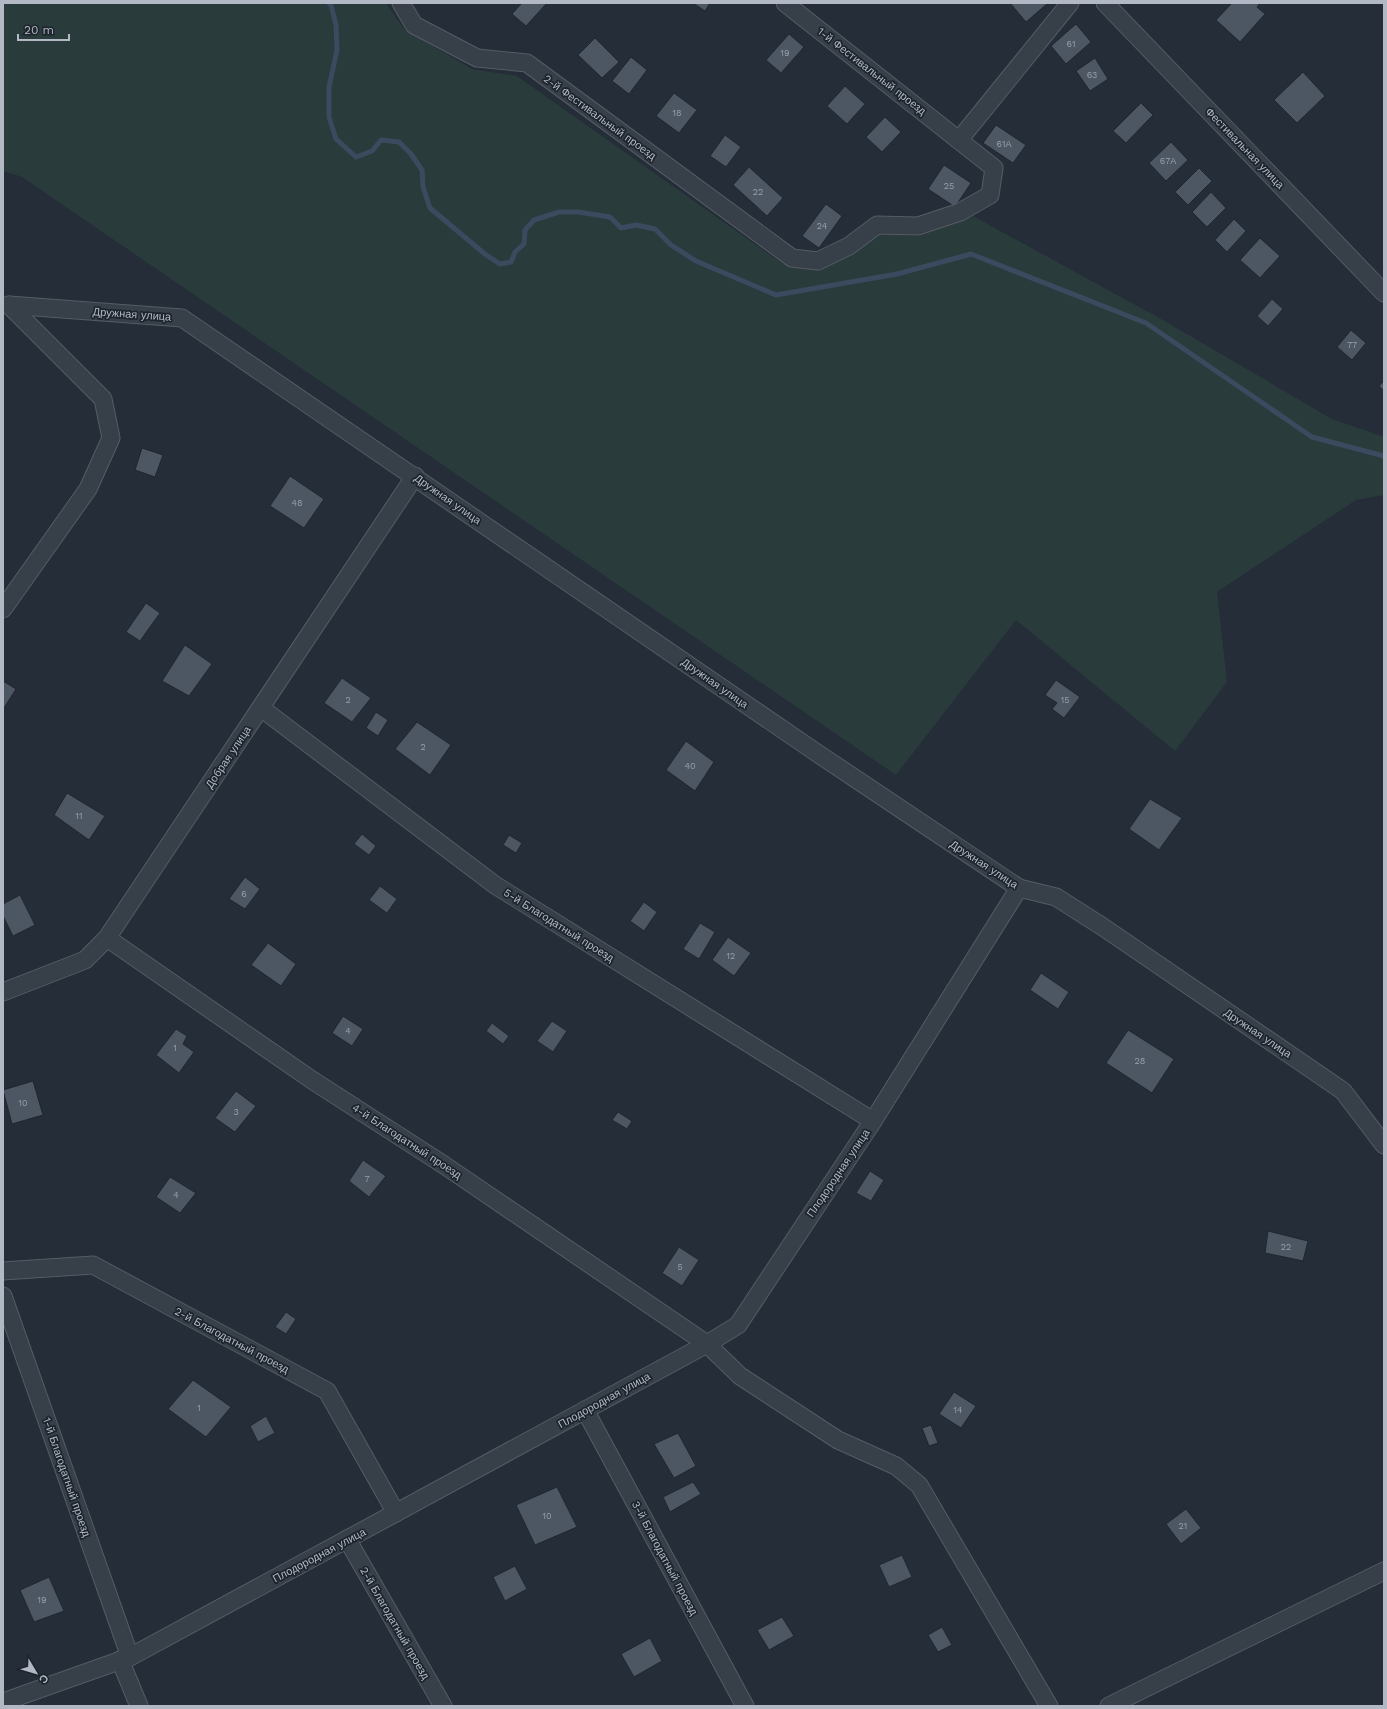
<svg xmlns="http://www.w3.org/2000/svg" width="1387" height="1709" font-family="'Work Sans',sans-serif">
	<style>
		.green { fill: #293b3b }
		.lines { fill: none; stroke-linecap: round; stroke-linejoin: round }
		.stream { stroke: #3b4a5f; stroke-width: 5 }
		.building { fill: #4c5763; stroke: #1f262f }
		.minor-casing { stroke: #555c66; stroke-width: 19 }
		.minor { stroke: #373f49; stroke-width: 17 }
		.labels { text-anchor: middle; stroke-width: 3.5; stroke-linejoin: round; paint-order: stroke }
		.number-label { font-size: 9px; fill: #98a0ac }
		.street-label { font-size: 11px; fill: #b2b9c4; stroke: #1d242d }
	</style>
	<rect width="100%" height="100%" fill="#242d38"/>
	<polygon class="green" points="3,3 386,3 404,29 472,69 517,76 783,264 820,269 878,234 919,236 973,216 1163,320 1332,419 1384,437 1384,495 1356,500 1217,592 1227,682 1175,751 1016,620 896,775 22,177 3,171"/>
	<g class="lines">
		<polyline class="stream" points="329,3 331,5 336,25 337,50 329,87 329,117 336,139 356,157 372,151 381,140 399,142 411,154 422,170 423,187 430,208 486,255 500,264 511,262 515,252 524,244 525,230 534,220 559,212 578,212 610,217 621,228 636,225 655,229 671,245 696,261 776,295 897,274 971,254 1146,323 1312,437 1384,456"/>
	</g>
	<g class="building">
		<polygon points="522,3 547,3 526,26 512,14"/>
		<polygon points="693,3 710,3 705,11"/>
		<polygon points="1010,3 1048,3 1026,22"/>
		<polygon points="1232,3 1260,3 1257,7 1265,14 1240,42 1216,20"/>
		<polygon points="1076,24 1091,42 1066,64 1051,46"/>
		<polygon points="789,34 804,47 781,73 766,60"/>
		<polygon points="595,38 619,62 602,78 578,55"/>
		<polygon points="631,57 647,70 629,94 612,81"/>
		<polygon points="1095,58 1108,79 1090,91 1076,71"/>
		<polygon points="1303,72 1325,96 1297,123 1274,100"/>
		<polygon points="845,86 865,104 847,124 827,106"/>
		<polygon points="674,93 697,110 679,133 656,116"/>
		<polygon points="1141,103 1153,115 1126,143 1113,131"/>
		<polygon points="885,117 901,132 882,152 866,137"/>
		<polygon points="996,125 1026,145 1013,163 983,143"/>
		<polygon points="725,135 741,147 726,167 710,156"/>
		<polygon points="1171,142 1188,160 1166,181 1149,163"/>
		<polygon points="944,165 971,183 955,207 928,189"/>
		<polygon points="749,167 783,198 767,216 733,185"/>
		<polygon points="1199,168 1212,181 1188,205 1175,192"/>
		<polygon points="1211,192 1226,208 1207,227 1192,212"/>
		<polygon points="826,204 842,216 819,248 802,236"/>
		<polygon points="1234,219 1246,231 1227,252 1215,240"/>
		<polygon points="1260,238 1280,256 1260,278 1240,260"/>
		<polygon points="1272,299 1283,309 1268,326 1257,316"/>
		<polygon points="1351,330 1366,343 1352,360 1337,347"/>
		<polygon points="1384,381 1384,391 1379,386"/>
		<polygon points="142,448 163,455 155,477 135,470"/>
		<polygon points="290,476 324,499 304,528 270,506"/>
		<polygon points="146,603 160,613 140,641 126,632"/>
		<polygon points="185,645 212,664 189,696 162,681"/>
		<polygon points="342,678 371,698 352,722 324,703"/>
		<polygon points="1056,680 1080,697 1064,718 1052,709 1057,703 1045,695"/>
		<polygon points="3,681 16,689 4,708 3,707"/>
		<polygon points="376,712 388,720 378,736 366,728"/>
		<polygon points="417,722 451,745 430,775 395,749"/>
		<polygon points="686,741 714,762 695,791 666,770"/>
		<polygon points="67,793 105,816 89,840 54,815"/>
		<polygon points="1150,799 1182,818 1159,850 1129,829"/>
		<polygon points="362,834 376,846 369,855 354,844"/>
		<polygon points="509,835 522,843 516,853 503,845"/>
		<polygon points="245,877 260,889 245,909 229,899"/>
		<polygon points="380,886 397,899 387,913 369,900"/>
		<polygon points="20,895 35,925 13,936 3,916 3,904"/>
		<polygon points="644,902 657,912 644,931 630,921"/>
		<polygon points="700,923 715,932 699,959 683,949"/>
		<polygon points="728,937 751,953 734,976 712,960"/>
		<polygon points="268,943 296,964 281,986 251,965"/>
		<polygon points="1041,973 1069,992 1058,1009 1030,990"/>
		<polygon points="343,1016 363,1029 352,1046 332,1033"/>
		<polygon points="552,1021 567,1031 553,1052 537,1041"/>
		<polygon points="492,1023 509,1036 503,1044 486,1031"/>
		<polygon points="176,1029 187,1036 183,1044 194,1052 179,1073 156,1055"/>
		<polygon points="1128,1030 1174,1059 1152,1093 1106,1063"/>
		<polygon points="33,1081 43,1115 12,1124 3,1090"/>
		<polygon points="236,1091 256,1106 235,1132 215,1118"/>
		<polygon points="618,1112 632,1121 627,1129 612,1120"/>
		<polygon points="363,1160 386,1176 369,1197 349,1181"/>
		<polygon points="870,1171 884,1180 871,1201 856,1193"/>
		<polygon points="170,1177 196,1193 180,1213 156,1197"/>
		<polygon points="1268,1231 1308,1241 1303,1261 1265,1253"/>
		<polygon points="679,1247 699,1260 682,1286 662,1273"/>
		<polygon points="286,1312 296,1319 286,1334 275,1327"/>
		<polygon points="193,1380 231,1407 206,1437 168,1409"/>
		<polygon points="954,1392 976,1406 961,1428 939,1414"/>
		<polygon points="266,1416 275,1433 258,1442 250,1426"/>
		<polygon points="931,1425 938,1443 929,1446 922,1428"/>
		<polygon points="678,1433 696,1466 674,1478 654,1444"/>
		<polygon points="693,1482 701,1494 670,1512 663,1497"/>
		<polygon points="557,1487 577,1527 535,1545 516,1505"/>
		<polygon points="1186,1509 1201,1528 1181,1544 1166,1524"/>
		<polygon points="902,1555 912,1577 889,1587 879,1565"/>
		<polygon points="515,1566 527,1589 505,1601 493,1577"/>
		<polygon points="49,1577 64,1611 34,1622 20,1590"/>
		<polygon points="782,1617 794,1636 769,1650 757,1630"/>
		<polygon points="942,1627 952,1645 938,1652 928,1635"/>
		<polygon points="650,1638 662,1661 634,1677 621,1654"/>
	</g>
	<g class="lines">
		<defs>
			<g id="minor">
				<polyline points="401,3 414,25 477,58 527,63 792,258 818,261 849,246 877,225 918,226 960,212 990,195 994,168 785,3"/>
				<polyline points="1105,3 1384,293"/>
				<polyline points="959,140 1070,3"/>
				<polyline points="9,305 182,318 817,753 1019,888 1056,897 1103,927 1343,1091 1384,1145"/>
				<polyline points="3,609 88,489 111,438 103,399 9,305"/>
				<polyline points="261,708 495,885 873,1121"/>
				<polyline points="107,938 312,1080 444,1165 707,1344 740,1376 838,1440 896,1466 919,1485 1049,1706"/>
				<polyline points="3,992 85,960 107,938 415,476"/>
				<polyline points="3,1271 93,1265 327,1391 396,1513"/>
				<polyline points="3,1296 130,1657"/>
				<polyline points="585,1410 745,1706"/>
				<polyline points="347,1539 443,1706"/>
				<polyline points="120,1660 139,1706"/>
				<polyline points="3,1702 130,1657 707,1344 738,1325 873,1121 1019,888"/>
				<polyline points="1109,1706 1384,1571"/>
			</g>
		</defs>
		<use href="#minor" class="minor-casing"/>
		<use href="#minor" class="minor"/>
	</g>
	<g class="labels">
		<g class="number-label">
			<text x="1071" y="47">61</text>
			<text x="785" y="56">19</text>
			<text x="1092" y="78">63</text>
			<text x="677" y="116">18</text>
			<text x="1004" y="147">61А</text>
			<text x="1168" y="164">67А</text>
			<text x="949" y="189">25</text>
			<text x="758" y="195">22</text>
			<text x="822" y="229">24</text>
			<text x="1352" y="348">77</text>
			<text x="297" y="506">48</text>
			<text x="348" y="703">2</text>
			<text x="1065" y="703">15</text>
			<text x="423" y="750">2</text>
			<text x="690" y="769">40</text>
			<text x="79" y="819">11</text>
			<text x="244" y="897">6</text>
			<text x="731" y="959">12</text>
			<text x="348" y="1034">4</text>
			<text x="175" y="1051">1</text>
			<text x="1140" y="1064">28</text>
			<text x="23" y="1106">10</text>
			<text x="236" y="1115">3</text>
			<text x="367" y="1182">7</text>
			<text x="176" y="1198">4</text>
			<text x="1286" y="1250">22</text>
			<text x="680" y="1270">5</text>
			<text x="199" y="1411">1</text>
			<text x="958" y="1413">14</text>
			<text x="547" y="1519">10</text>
			<text x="1183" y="1529">21</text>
			<text x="42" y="1603">19</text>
		</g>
		<g class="street-label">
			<text transform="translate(872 71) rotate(38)" y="4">1-й Фестивальный проезд</text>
			<text transform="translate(600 117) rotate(36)" y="4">2-й Фестивальный проезд</text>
			<text transform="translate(1245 148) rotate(46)" y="4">Фестивальная улица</text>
			<text transform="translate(132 314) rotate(4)" y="4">Дружная улица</text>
			<text transform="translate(448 499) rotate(35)" y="4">Дружная улица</text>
			<text transform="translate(715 683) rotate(35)" y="4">Дружная улица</text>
			<text transform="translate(228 757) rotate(-56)" y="4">Добрая улица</text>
			<text transform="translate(984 864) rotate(33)" y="4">Дружная улица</text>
			<text transform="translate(559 925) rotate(32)" y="4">5-й Благодатный проезд</text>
			<text transform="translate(1258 1033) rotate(34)" y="4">Дружная улица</text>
			<text transform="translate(407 1141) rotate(33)" y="4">4-й Благодатный проезд</text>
			<text transform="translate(838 1173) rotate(-56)" y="4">Плодородная улица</text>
			<text transform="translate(232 1340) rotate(28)" y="4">2-й Благодатный проезд</text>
			<text transform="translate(604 1400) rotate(-29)" y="4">Плодородная улица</text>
			<text transform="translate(67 1477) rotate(71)" y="4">1-й Благодатный проезд</text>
			<text transform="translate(319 1555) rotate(-28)" y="4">Плодородная улица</text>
			<text transform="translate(665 1558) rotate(62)" y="4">3-й Благодатный проезд</text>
			<text transform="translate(395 1623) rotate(60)" y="4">2-й Благодатный проезд</text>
		</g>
	</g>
	<rect width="1387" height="1709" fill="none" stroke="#b2b9c4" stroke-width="8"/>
	<g transform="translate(36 1673) rotate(128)" stroke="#1d242d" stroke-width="3" paint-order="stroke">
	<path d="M0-3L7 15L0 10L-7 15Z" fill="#b2b9c4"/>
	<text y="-6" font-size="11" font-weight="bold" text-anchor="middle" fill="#b2b9c4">С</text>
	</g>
	<path d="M18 34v6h51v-6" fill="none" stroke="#b2b9c4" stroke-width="2"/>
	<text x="24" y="34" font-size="12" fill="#b2b9c4" stroke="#1d242d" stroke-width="3" paint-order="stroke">20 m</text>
</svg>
